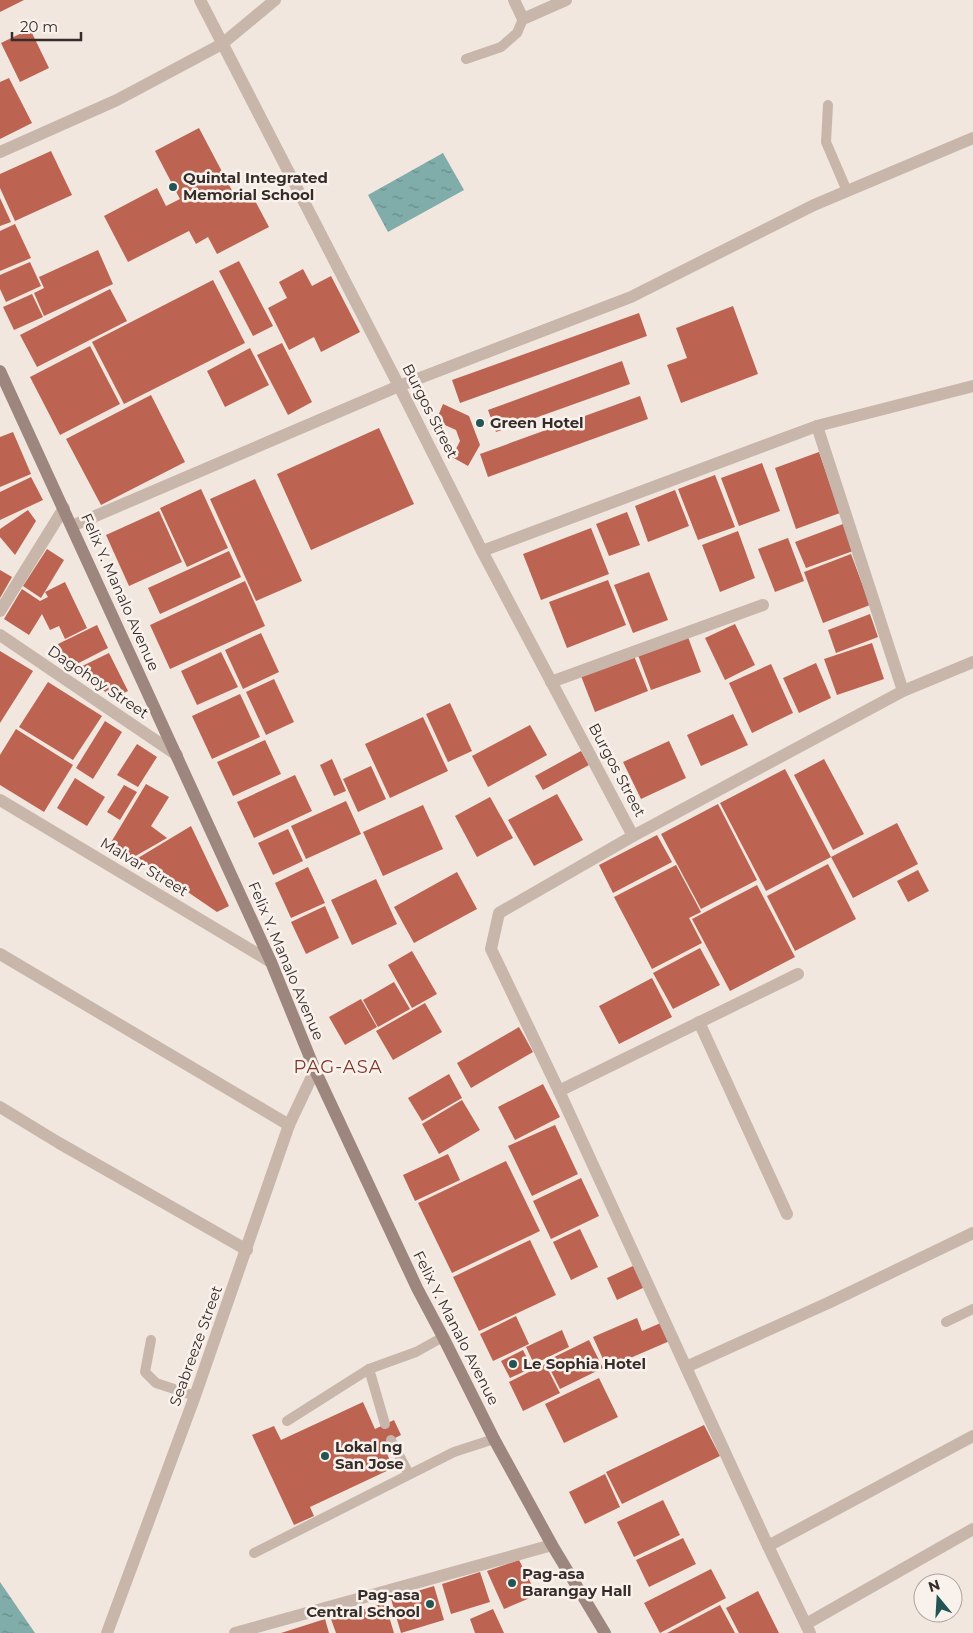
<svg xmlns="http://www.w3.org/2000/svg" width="973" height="1633" font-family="Montserrat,sans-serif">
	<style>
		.water { fill: url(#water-ripples) }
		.building { fill: #bc6351 }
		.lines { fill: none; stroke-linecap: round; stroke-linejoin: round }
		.lane { stroke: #c8b6ab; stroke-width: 10 }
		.street { stroke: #c8b6ab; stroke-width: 12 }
		.secondary { stroke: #9c867d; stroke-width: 12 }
		.poi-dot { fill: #235554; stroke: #f9f1eb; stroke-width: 2 }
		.labels { text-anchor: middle; stroke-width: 5; stroke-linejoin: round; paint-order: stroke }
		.poi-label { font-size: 15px; font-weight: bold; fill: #362d2a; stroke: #f9f1eb; text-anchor: start }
		.street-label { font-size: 15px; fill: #362d2a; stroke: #f9f1eb }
		.quarter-label { font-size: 18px; letter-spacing: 1px; fill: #7f3729; stroke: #f9f1eb }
	</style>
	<defs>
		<pattern id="water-ripples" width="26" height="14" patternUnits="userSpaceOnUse" patternTransform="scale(1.25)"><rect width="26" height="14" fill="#80acaa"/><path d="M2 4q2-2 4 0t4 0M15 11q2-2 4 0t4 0" fill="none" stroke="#6a8c8b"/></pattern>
	</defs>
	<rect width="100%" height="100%" fill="#f1e7df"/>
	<g class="water">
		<polygon points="443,153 464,190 388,232 368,195"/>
		<polygon points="0,1582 35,1633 0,1633"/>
	</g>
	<g class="building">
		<polygon points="0,0 24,0 0,12"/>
		<polygon points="30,29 49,68 20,82 1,43"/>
		<polygon points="9,78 32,123 0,139 0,82"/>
		<polygon points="199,128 237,200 251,193 269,227 217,254 208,237 196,244 189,231 128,262 104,216 157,188 166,206 180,199 155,151"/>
		<polygon points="51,151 72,195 15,221 0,188 0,174"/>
		<polygon points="0,198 11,222 0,226"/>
		<polygon points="15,224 31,258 0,271 0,231"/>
		<polygon points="98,250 113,284 44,316 34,293 44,288 39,277"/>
		<polygon points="239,261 273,326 253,336 219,271"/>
		<polygon points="30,262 41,286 6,302 0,289 0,275"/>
		<polygon points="303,269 312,286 331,276 360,332 321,352 314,337 289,350 268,308 287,298 279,282"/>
		<polygon points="213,280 245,343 124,404 92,342"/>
		<polygon points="110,289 127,321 37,367 20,335"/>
		<polygon points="32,294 43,317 14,330 3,307"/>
		<polygon points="733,306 758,374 681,403 667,365 687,358 676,328"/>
		<polygon points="639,313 647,336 460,403 452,380"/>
		<polygon points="282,343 312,402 288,415 257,355"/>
		<polygon points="90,346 120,404 60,435 30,377"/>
		<polygon points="250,348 269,385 225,407 207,371"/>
		<polygon points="622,361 630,384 496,432 488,410"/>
		<polygon points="151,395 185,462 101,505 66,439"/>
		<polygon points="640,396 648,419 488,477 480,454"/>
		<polygon points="443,404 469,416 480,445 468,466 452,457 460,441 456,430 436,421"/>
		<polygon points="379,428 414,504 311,550 277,474"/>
		<polygon points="13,432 31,474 0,487 0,437"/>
		<polygon points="819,452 840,513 796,529 775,468"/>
		<polygon points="762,463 780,511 739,526 721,478"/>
		<polygon points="715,475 735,527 698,540 678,489"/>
		<polygon points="31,477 43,500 0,520 0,492"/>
		<polygon points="255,479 302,581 256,601 210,499"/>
		<polygon points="201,489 228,548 187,567 160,508"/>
		<polygon points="675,490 689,526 648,542 635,506"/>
		<polygon points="28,510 36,521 15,555 0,537 0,529"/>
		<polygon points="159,511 182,562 129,586 106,535"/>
		<polygon points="627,512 640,545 609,556 596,524"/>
		<polygon points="843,524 853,551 806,568 795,542"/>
		<polygon points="591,528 609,574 541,600 523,554"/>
		<polygon points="738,531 755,578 720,592 702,545"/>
		<polygon points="788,538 804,581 775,592 758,549"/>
		<polygon points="47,549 64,560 41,598 23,586"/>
		<polygon points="229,551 241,577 160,614 148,588"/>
		<polygon points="851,554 870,605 823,623 804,572"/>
		<polygon points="0,570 12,577 0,598"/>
		<polygon points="649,572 668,620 633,633 614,585"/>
		<polygon points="608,580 626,625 567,648 549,602"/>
		<polygon points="245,581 265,626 170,669 150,625"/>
		<polygon points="65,582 87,628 65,639 59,626 50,630 42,614 29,635 4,619 22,589 40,601 48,597 45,592"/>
		<polygon points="870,614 878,637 836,653 828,630"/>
		<polygon points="735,624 755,665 725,680 705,638"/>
		<polygon points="97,625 108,648 69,668 58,644"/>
		<polygon points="261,633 279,672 243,689 225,650"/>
		<polygon points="688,637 701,672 651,690 638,655"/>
		<polygon points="872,643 884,679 837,695 824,659"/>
		<polygon points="0,651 33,671 0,723"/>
		<polygon points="221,652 238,687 197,705 181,671"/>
		<polygon points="109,653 128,691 113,698 76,669"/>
		<polygon points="634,656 648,691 595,712 581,676"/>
		<polygon points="816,663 831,698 799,713 783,678"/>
		<polygon points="771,664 793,713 752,733 729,683"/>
		<polygon points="274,679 294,722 266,735 246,692"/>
		<polygon points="48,682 102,716 73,760 19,727"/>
		<polygon points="240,694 260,737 212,759 192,716"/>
		<polygon points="450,703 472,751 448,762 426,714"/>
		<polygon points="733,714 748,745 701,766 687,735"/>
		<polygon points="423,717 448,771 390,798 365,744"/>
		<polygon points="105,721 122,732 93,779 76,768"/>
		<polygon points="530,725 547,755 488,787 472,756"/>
		<polygon points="16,729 73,765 44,812 0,785 0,755"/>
		<polygon points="265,740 281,774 233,796 217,762"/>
		<polygon points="669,741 686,778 641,799 623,762"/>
		<polygon points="137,744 157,757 138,787 117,775"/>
		<polygon points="581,751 589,765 543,790 535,776"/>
		<polygon points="332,759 346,791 334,796 320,765"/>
		<polygon points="824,759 864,834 833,850 794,775"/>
		<polygon points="371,766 386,799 358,812 343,779"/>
		<polygon points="785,769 831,857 766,891 720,803"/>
		<polygon points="295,775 312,811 254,838 237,802"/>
		<polygon points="75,778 105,797 87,826 57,808"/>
		<polygon points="146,784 169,797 151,826 167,838 132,858 110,844"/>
		<polygon points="124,785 137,792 120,820 107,812"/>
		<polygon points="557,794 583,840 534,866 508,820"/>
		<polygon points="490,797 513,838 477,857 455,816"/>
		<polygon points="346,801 361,834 306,859 291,826"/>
		<polygon points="718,804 757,880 701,909 661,834"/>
		<polygon points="423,805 443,849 383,876 363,832"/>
		<polygon points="897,823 918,864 853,898 831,857"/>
		<polygon points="191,826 229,906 217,912 138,858"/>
		<polygon points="288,829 303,861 273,875 258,843"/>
		<polygon points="657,835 672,862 613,893 599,865"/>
		<polygon points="828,864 856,919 795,951 767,896"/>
		<polygon points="676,865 701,912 689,918 702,943 652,969 614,897"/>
		<polygon points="308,867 325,903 291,918 275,883"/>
		<polygon points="918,870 929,891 908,902 897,881"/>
		<polygon points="457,872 477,909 414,943 394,907"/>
		<polygon points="376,879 397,924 352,945 331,900"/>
		<polygon points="757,885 795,957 730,991 692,919"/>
		<polygon points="325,906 339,938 306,954 291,922"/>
		<polygon points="700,948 720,985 673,1009 653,973"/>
		<polygon points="412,951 437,994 412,1008 388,965"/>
		<polygon points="652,978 672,1017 619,1044 599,1006"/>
		<polygon points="394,982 410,1009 378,1027 363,1000"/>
		<polygon points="361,999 377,1027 345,1045 329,1017"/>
		<polygon points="425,1003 442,1032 393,1060 376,1031"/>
		<polygon points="519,1027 533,1052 471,1088 457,1063"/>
		<polygon points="449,1074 462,1098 422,1121 408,1098"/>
		<polygon points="543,1084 560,1117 515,1140 498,1107"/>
		<polygon points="462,1100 480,1130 439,1154 422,1124"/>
		<polygon points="555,1125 578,1174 532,1196 508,1146"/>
		<polygon points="448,1154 460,1180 415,1201 403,1175"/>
		<polygon points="506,1161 540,1231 452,1273 418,1203"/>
		<polygon points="581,1178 599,1216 551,1239 533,1201"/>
		<polygon points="580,1229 598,1267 571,1280 553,1242"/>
		<polygon points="530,1240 556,1295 479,1331 453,1277"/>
		<polygon points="635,1265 645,1287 617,1300 607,1278"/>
		<polygon points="516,1316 529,1344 493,1361 480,1334"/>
		<polygon points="637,1318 642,1331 663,1322 672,1340 607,1368 593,1337"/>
		<polygon points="562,1330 569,1347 534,1364 526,1347"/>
		<polygon points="589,1340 603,1368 560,1389 546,1361"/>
		<polygon points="523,1350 532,1368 510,1378 501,1361"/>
		<polygon points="545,1364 560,1393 523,1411 509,1382"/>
		<polygon points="599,1378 618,1417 564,1443 545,1404"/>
		<polygon points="363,1402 375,1429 394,1420 401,1435 383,1444 393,1468 310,1507 314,1516 294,1525 252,1435 274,1426 281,1440"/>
		<polygon points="704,1425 720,1456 622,1504 606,1472"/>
		<polygon points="605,1474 620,1507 585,1524 569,1492"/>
		<polygon points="663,1500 680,1535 634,1557 617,1522"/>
		<polygon points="683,1538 696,1564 649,1587 636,1560"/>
		<polygon points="519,1560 537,1595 504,1609 487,1571"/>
		<polygon points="711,1569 726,1598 660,1633 644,1603"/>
		<polygon points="480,1572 490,1602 451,1614 442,1584"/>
		<polygon points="434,1586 444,1620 401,1633 391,1599"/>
		<polygon points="758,1591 779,1633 739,1633 726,1608"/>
		<polygon points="385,1603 394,1633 336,1633 331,1619"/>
		<polygon points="720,1605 735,1633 667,1633"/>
		<polygon points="493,1609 504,1633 475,1633 470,1619"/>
		<polygon points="325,1619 329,1633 281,1633"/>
	</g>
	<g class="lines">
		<g class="lane">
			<polyline points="466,59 501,47 517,33 523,19"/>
			<polyline points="828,105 826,142 847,191"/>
			<polyline points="946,1322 973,1309"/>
			<polyline points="151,1340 145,1372 156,1383 195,1396"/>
			<polyline points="369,1369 385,1424"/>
			<polyline points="287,1421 369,1369 416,1352 443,1337"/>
			<polyline points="391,1440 409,1474"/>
			<polyline points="254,1553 454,1452 494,1439"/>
		</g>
		<g class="street">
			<polyline points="200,0 399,386 482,551 633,836"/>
			<polyline points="514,0 523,19 566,0"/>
			<polyline points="0,152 117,100 222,44 275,0"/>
			<polyline points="817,426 903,691"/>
			<polyline points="72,526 399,386 631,297 814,205 973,138"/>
			<polyline points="482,551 817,426 973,386"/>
			<polyline points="0,611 64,508"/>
			<polyline points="0,635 177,755"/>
			<polyline points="551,682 763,605"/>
			<polyline points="0,800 271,962"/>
			<polyline points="0,954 289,1125"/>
			<polyline points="699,1022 787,1214"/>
			<polyline points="559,1091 798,974"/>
			<polyline points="0,1107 59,1143 247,1250"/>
			<polyline points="686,1367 828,1303 973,1233"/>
			<polyline points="768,1546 973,1436"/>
			<polyline points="806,1624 973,1529"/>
			<polyline points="107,1633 195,1396 289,1125 315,1070"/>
			<polyline points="235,1633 552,1545"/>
			<polyline points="810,1633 768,1546 559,1091 491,949 499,913 633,836 903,691 973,662"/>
		</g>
		<polyline class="secondary" points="0,371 271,962 315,1070 417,1288 443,1337 494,1439 552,1545 605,1633"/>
	</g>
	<g class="poi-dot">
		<circle cx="173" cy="187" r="5"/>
		<circle cx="480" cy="423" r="5"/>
		<circle cx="513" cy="1364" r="5"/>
		<circle cx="325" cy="1456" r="5"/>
		<circle cx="512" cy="1583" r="5"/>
		<circle cx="430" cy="1604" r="5"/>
	</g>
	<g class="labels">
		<g class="poi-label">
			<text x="183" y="183">Quintal Integrated<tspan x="183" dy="17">Memorial School</tspan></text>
			<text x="490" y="428">Green Hotel</text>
			<text x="523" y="1369">Le Sophia Hotel</text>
			<text x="335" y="1452">Lokal ng<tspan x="335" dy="17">San Jose</tspan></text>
			<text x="522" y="1579">Pag-asa<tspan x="522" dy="17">Barangay Hall</tspan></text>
			<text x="420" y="1600" text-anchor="end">Pag-asa<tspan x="420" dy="17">Central School</tspan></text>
		</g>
		<g class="street-label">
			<text transform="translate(430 411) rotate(63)" y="5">Burgos Street</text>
			<text transform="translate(120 592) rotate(66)" y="5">Felix Y. Manalo Avenue</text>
			<text transform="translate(98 682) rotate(34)" y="5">Dagohoy Street</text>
			<text transform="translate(617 770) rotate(62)" y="5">Burgos Street</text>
			<text transform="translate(144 867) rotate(31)" y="5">Malvar Street</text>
			<text transform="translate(286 961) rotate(67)" y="5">Felix Y. Manalo Avenue</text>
			<text transform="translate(456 1328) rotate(63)" y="5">Felix Y. Manalo Avenue</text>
			<text transform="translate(196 1346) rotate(-70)" y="5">Seabreeze Street</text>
		</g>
		<g class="quarter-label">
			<text x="338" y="1073">PAG-ASA</text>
		</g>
	</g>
	<g transform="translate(938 1598) rotate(342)"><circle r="24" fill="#f9f1eb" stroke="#aba39e"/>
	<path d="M0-4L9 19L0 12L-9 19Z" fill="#235554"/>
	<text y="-8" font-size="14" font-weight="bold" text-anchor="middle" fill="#362d2a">N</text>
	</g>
	<path d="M12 32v8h69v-8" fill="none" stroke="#362d2a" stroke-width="2.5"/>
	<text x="20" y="32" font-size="15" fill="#362d2a" stroke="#f9f1eb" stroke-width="4" paint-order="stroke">20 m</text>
</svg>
